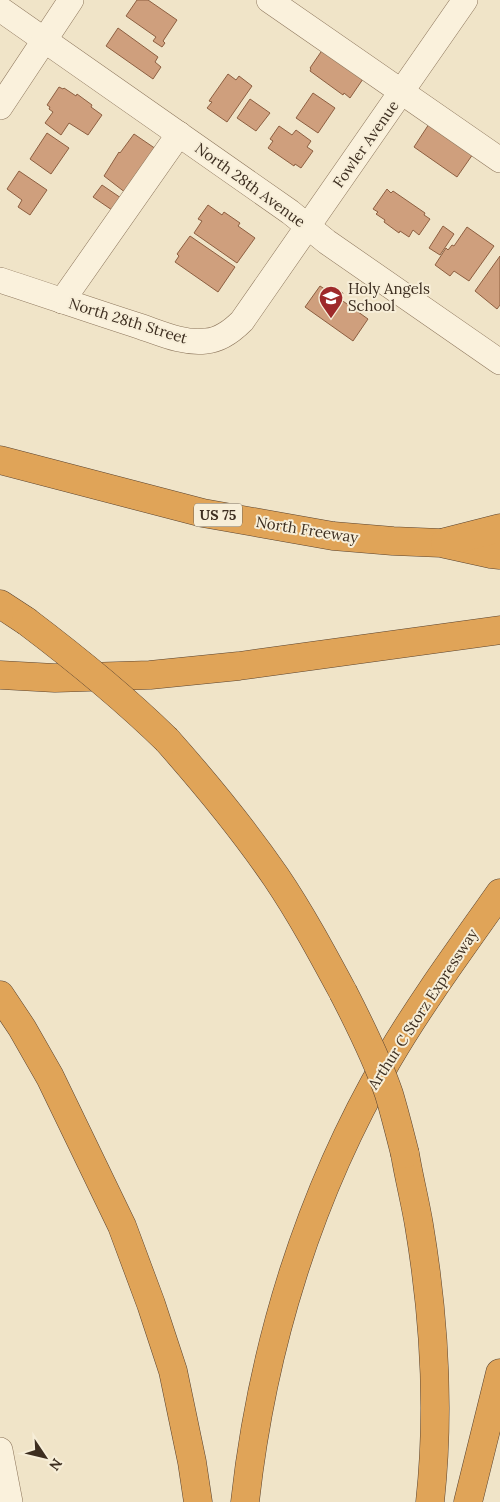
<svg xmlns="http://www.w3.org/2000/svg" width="500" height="1502" font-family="Lora,serif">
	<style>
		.building { fill: #cf9f7d; stroke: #8d5f41 }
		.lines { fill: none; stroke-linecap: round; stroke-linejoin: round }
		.minor-casing { stroke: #8d765c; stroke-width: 26 }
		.highway-casing { stroke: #5b4430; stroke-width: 29 }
		.minor { stroke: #faf1dc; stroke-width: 25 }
		.highway { stroke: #e0a458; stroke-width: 28 }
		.highway-bridge-casing { stroke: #5b4430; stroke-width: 29; stroke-linecap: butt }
		.highway-bridge { stroke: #e0a458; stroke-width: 28 }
		.labels { text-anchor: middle; stroke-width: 4; stroke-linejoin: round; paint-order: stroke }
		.shield { fill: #f7eed8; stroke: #756857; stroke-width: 1 }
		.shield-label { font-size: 14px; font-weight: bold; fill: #3d2e20 }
		.street-label { font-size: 15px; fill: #3d2e20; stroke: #f7eed8 }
		.poi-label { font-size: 15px; fill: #3d2e20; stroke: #f7eed8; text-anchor: start }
	</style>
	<rect width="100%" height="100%" fill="#f0e4c8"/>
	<g class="building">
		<polygon points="137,0 148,0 177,20 163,41 165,43 162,47 153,41 156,37 126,16"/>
		<polygon points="118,28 158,57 155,62 161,67 153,79 106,46"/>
		<polygon points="323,49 363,79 350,98 344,93 343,95 310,71 311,69 310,68"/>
		<polygon points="228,74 236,80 239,76 252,86 227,122 207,108 212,102 209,101"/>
		<polygon points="59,87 63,89 64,88 76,96 77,94 92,105 91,107 102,115 88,135 69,123 61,135 45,123 53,112 49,109 50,107 47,105"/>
		<polygon points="313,93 335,108 318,133 296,118"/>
		<polygon points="250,99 270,113 256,131 237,118"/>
		<polygon points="429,124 473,154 457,177 414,147"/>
		<polygon points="279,126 292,135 296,130 311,141 307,147 313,151 301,168 295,164 294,166 268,148 273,141 270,139"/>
		<polygon points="47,133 69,148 51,174 30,159"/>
		<polygon points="134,134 156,149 126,193 104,176 119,152 120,153"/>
		<polygon points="19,171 47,190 30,215 18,207 22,200 7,189"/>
		<polygon points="102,185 121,198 112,210 93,197"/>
		<polygon points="387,189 391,193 393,191 425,213 424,215 430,219 419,235 413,230 409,237 400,231 399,233 384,222 385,220 376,214 378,212 373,209"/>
		<polygon points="208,205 222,215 224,212 240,223 238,226 255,238 237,263 194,233 202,221 198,219"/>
		<polygon points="443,226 454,234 440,255 429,248"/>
		<polygon points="467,227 494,246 469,281 454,271 450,276 435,265 446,248 448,250 452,245 454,246"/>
		<polygon points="190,236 235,267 218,292 175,262 179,256 177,254"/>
		<polygon points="500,256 500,305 497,309 475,291"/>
		<polygon points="320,286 332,294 336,288 343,293 340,299 368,319 353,341 305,307"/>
	</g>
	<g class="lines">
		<defs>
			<g id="minor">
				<polyline points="269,0 500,160"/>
				<polyline points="0,9 290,212 327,242 500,362"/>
				<polyline points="0,107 71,0"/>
				<path d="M0 280C46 295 92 311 139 326 160 333 183 344 206 341 220 340 232 331 242 321L465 0"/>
				<polyline points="62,301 179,134"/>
				<polyline points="0,1450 10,1502"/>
			</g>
			<g id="highway">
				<polyline points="0,460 203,513 333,536 393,541 441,543 491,554 500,555"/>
				<polyline points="445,542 500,528"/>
				<polyline points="0,604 26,621"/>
				<polyline points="0,675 55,678 150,675 239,666 500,630"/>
				<path d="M167 740C206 784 243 829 276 877 301 914 322 953 343 992"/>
				<polyline points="0,995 22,1028 50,1077 122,1226 151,1304 173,1371 192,1462 198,1502"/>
				<path d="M405 1154C409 1178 415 1201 419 1225 434 1315 440 1411 430 1502"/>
				<path d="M245 1502C262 1347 309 1194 388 1059 422 1001 462 947 500 893"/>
				<polyline points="468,1502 500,1373"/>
			</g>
		</defs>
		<use href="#minor" class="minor-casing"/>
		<use href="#highway" class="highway-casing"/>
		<use href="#minor" class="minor"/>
		<use href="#highway" class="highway"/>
		<defs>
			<g id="highway-bridge">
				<path d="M26 621C75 658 123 697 167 740"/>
				<path d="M343 992C360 1025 377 1059 389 1094 395 1114 400 1134 405 1154"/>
			</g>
		</defs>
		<use href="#highway-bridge" class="highway-bridge-casing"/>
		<use href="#highway-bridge" class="highway-bridge"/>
	</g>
	<defs>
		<symbol id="school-pin" viewBox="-11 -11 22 30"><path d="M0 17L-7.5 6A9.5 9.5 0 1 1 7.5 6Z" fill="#9e2a2b" stroke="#f7eed8"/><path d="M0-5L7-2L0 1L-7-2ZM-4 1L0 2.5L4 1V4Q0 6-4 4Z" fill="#fff"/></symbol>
	</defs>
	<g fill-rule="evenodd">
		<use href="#school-pin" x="317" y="284" width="28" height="38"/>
	</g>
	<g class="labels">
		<rect class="shield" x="194" y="503.5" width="48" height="23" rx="4"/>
		<g class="shield-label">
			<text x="218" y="520">US 75</text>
		</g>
		<g class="street-label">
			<text transform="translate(366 144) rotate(-55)" y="5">Fowler Avenue</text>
			<text transform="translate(250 185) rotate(36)" y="5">North 28th Avenue</text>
			<text transform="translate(128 321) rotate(17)" y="5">North 28th Street</text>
			<text transform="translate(307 530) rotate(9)" y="5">North Freeway</text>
			<text transform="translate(423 1009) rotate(-57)" y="5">Arthur C Storz Expressway</text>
		</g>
		<g class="poi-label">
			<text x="348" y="294">Holy Angels<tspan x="348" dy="17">School</tspan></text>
		</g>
	</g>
	<g transform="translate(45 1457) rotate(125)" stroke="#f7eed8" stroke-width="4" paint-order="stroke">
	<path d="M0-4L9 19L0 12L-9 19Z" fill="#3d2e20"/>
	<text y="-8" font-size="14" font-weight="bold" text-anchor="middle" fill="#3d2e20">N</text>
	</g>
</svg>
